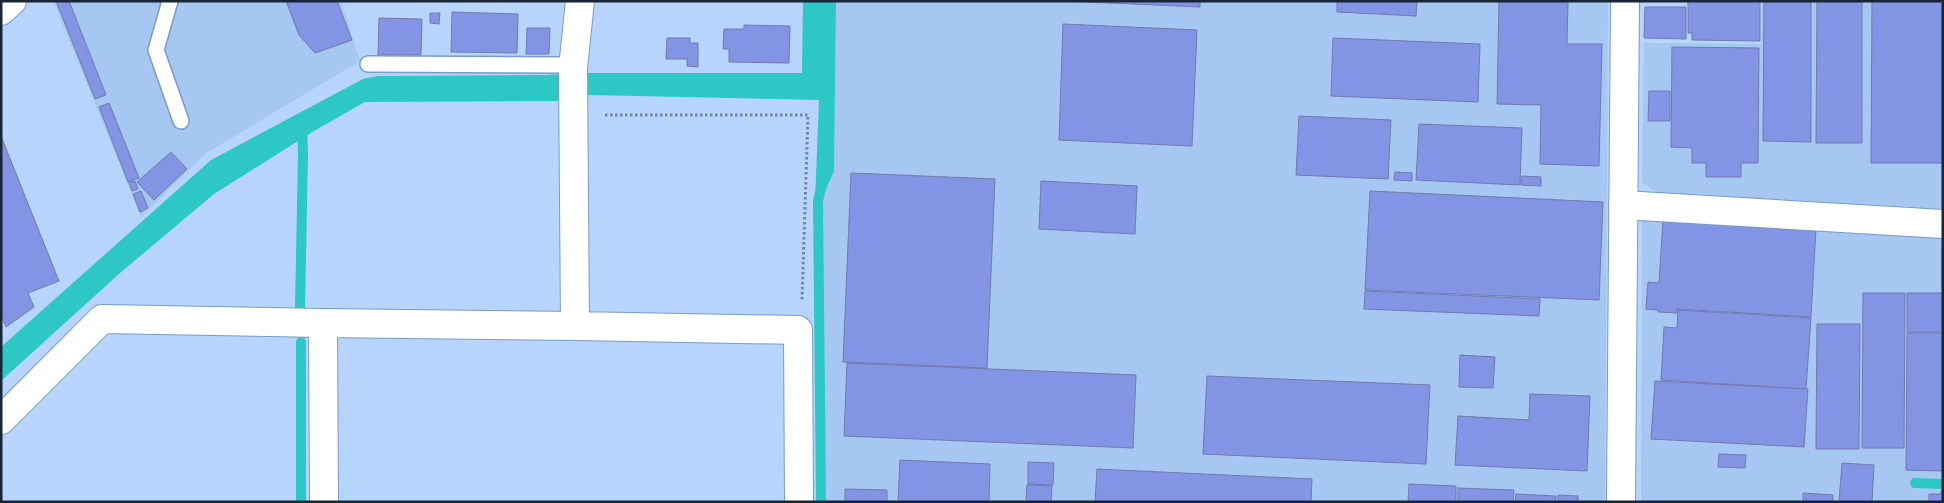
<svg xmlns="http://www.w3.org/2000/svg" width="1944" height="503" font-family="Montserrat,sans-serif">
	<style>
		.built { fill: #a5c7f1 }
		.water { fill: #2dc7c6 }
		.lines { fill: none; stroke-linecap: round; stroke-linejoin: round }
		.stream { stroke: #2dc7c6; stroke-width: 10 }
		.building { fill: #8494e5; stroke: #6f7aac }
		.lane-casing { stroke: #779cc9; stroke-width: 18 }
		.street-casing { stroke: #779cc9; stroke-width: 30 }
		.path { stroke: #6f86a4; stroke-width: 3; stroke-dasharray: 2.5 2.5; stroke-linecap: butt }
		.lane { stroke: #fff; stroke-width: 15 }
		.street { stroke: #fff; stroke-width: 28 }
	</style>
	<rect width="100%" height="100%" fill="#b7d5fc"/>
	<g class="built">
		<polygon points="53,1 341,1 360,61 205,154 141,217"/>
		<polygon points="836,1 1608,1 1605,502 825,502 821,201 834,171"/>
		<polygon points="1762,1 1943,1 1943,211 1660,195 1642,182 1644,43 1761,44"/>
		<polygon points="1642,217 1943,235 1943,502 1641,502"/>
	</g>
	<polygon class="water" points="803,1 836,1 834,171 821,201 815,201 819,100 589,95 556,101 365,102 314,131 214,194 120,273 1,381 1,347 211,160 363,79 378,76 545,75 586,73 802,73"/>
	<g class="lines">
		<g class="stream">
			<polyline points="821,188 818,201 821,502"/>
			<polyline points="300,309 303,153 302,125"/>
			<polyline points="301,342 301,502"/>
			<polyline points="1915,483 1943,484"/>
		</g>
	</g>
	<g class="building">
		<polygon points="56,1 69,1 106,95 95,99"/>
		<polygon points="286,1 337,1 352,40 315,53 299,35"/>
		<polygon points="1065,1 1200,1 1200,7"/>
		<polygon points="1337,1 1417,1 1416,16 1337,12"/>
		<polygon points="1499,1 1568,1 1567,44 1602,44 1599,166 1540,164 1541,105 1497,104"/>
		<polygon points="1688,1 1760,1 1760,41 1692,40 1692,33 1688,33"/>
		<polygon points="1764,1 1811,1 1811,142 1763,141"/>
		<polygon points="1817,1 1862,1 1862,143 1816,143"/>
		<polygon points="1872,1 1943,1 1943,163 1871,163"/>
		<polygon points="1645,7 1686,7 1686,39 1644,38"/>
		<polygon points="452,12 518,14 517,53 451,52"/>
		<polygon points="430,13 440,13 439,24 430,23"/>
		<polygon points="379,18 422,19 421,55 378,55"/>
		<polygon points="1063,24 1197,30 1192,146 1059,140"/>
		<polygon points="744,25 790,26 789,63 729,62 729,49 723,49 724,29 744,29"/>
		<polygon points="527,28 550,28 549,54 526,54"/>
		<polygon points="667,38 690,38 690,43 698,43 698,67 687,66 687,59 666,59"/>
		<polygon points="1333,38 1480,44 1478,102 1331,96"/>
		<polygon points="1672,47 1759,48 1758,163 1741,163 1741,177 1706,177 1706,163 1692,163 1692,148 1671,147"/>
		<polygon points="1649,91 1670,91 1670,121 1648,121"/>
		<polygon points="109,103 139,178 128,182 99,107"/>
		<polygon points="1299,116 1391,120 1388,179 1296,175"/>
		<polygon points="1419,124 1522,128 1520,185 1416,180"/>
		<polygon points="1,136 59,281 28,293 34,307 6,327 1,315"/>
		<polygon points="171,152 187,169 154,200 137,182"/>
		<polygon points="1395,172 1412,173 1412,181 1394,180"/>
		<polygon points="851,173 995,179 987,368 843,362"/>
		<polygon points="1522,176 1541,177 1541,186 1521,185"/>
		<polygon points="135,181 138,189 132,191 129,183"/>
		<polygon points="1041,181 1137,186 1135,234 1039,229"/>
		<polygon points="141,191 148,208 140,212 133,194"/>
		<polygon points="1370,191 1603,202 1599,300 1365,290"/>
		<polygon points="1663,219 1816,228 1811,317 1677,309 1677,313 1658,312 1658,310 1646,309 1648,282 1659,283"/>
		<rect x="1942" y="249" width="1" height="38"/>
		<polygon points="1365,291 1540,299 1539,316 1364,309"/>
		<polygon points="1863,293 1905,293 1904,448 1862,448"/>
		<rect x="1907" y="293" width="36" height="39"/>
		<polygon points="1678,310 1811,318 1806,389 1661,380 1664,327 1677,328"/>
		<polygon points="1817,324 1860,324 1859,449 1816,449"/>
		<polygon points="1907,333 1943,333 1943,471 1906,470"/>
		<polygon points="1460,355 1495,357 1493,388 1459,387"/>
		<polygon points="847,363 1136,375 1133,448 844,436"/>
		<polygon points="1207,376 1430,385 1426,464 1203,454"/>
		<polygon points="1655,381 1808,389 1804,447 1651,439"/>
		<polygon points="1530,394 1590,396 1587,471 1455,465 1458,416 1529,420"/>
		<polygon points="1719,454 1746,455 1745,468 1718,467"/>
		<polygon points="900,460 990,464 989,502 898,502"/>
		<polygon points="1028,462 1054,463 1053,485 1028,484"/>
		<polygon points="1842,463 1874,465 1872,502 1839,502"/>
		<polygon points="1097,469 1312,479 1311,502 1095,502"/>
		<polygon points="1409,484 1456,486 1456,502 1408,502"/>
		<polygon points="1027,485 1052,486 1051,502 1026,502"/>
		<polygon points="1458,488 1514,490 1513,502 1458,502"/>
		<polygon points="845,489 887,490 887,502 845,502"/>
		<polygon points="1941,491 1943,491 1943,502 1929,502 1929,494 1941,494"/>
		<polygon points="1803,493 1833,495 1833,502 1803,502"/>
		<polygon points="1516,494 1556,496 1556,502 1515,502"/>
		<polygon points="1558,495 1578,496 1578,502 1558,502"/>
	</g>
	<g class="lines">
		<defs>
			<g id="lane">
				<polyline points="170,1 156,50 181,121"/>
				<polyline points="368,64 573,65"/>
			</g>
			<g id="street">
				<polyline points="580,1 573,68 575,326 798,330 799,502"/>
				<polyline points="1,11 12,1"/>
				<polyline points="1623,205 1943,224"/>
				<polyline points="1,420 102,319 323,323"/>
				<polyline points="324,502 323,323 575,326"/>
				<polyline points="1621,502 1625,1"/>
			</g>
		</defs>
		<use href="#lane" class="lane-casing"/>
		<use href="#street" class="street-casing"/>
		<polyline class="path" points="605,115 808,115 802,300"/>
		<use href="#lane" class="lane"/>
		<use href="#street" class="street"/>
	</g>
	<rect width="1944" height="503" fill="none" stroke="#172537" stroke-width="5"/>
</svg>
